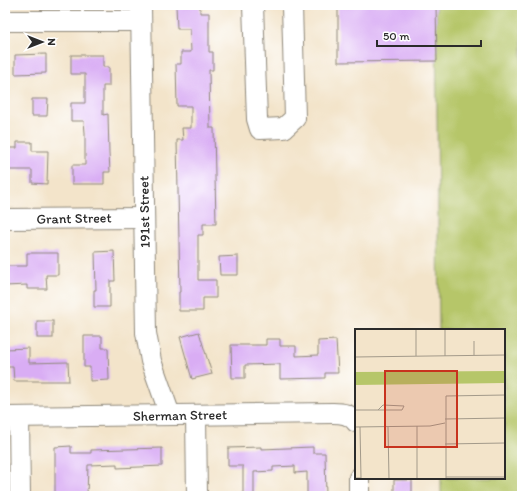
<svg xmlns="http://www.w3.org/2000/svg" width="527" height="501" font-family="Itim,sans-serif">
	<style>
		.green { fill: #b6c669; stroke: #70784a }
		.building { fill: #d9adf4 }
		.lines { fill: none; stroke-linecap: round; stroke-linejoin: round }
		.minor-casing { stroke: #8f887a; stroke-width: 22 }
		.minor { stroke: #fff; stroke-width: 20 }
		.labels { text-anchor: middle; stroke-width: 3; stroke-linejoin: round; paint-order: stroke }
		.street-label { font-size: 14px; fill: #2b2b2b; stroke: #fff }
		.inset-road { fill: none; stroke: #a39a8a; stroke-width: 1 }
		.view { fill: #c8321e; fill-opacity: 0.15; stroke: #c8321e; stroke-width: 2 }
		.inset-edge { fill: none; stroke: #2b2b2b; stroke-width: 2 }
	</style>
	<rect width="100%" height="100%" fill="#fff"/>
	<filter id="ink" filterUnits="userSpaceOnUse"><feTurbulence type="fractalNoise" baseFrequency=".025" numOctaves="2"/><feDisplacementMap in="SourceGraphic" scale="8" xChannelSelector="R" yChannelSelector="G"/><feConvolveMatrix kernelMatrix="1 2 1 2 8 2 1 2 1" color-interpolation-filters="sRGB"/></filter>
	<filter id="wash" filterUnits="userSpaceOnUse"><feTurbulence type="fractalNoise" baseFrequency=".012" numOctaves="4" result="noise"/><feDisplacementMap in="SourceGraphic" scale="16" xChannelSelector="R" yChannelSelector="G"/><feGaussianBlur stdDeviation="0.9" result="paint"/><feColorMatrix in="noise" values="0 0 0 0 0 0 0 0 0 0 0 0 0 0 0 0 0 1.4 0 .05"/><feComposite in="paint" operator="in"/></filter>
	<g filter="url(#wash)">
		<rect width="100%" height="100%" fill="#f3e4ca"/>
		<polygon class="green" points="436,5 522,5 522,496 441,496 441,478 504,478 504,330 439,330"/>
		<g id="blocks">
			<g class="building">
				<polygon points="176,5 200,5 200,13 209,13 209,52 213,52 213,70 209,70 210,128 214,128 216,224 203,224 203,235 198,235 198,280 216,280 216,298 203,298 203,311 179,311 179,292 180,292 177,140 183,140 182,128 191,128 191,106 177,106 176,64 181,64 181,52 191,52 190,29 177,29"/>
				<polygon points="338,5 436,5 437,61 338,62"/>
				<polygon points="46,54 46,73 15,74 15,55"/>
				<polygon points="71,55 103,55 103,67 109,67 109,86 103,86 103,115 108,114 109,153 110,172 104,172 104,184 72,184 72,165 85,165 85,133 84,121 71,121 71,103 85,103 85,74 71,74"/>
				<polygon points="32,99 48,99 47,116 32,116"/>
				<polygon points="17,142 32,142 32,151 48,151 47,184 32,183 32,170 5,170 5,148 17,148"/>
				<polygon points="114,251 115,281 110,281 110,307 94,307 94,290 96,290 95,252"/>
				<polygon points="27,253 58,253 58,275 46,275 47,289 27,289 27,285 5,286 5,266 27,266"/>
				<polygon points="238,256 238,275 220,275 219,257"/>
				<rect x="37" y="321" width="16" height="17"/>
				<polygon points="199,332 212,374 192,379 180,337"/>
				<polygon points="84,336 102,336 102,348 108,348 109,380 90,381 90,367 84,367"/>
				<polygon points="266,339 280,339 280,346 296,346 296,356 318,355 318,341 336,340 338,373 325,373 325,378 280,379 280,364 245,365 245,378 232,378 231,345 266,345"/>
				<polygon points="29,348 29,363 68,362 69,381 14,381 13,367 5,367 5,349"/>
				<polygon points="71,446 71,453 91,453 91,450 162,448 162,466 117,468 117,464 88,465 87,496 55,496 55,447"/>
				<polygon points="261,447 261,449 313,447 313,453 325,453 326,496 307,496 307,472 295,473 295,466 273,467 273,471 254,472 254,496 243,496 243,466 228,466 228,448"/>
				<rect x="394" y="480" width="18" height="16"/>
			</g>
		</g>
	</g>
	<g filter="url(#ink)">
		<use href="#blocks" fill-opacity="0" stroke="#8f887a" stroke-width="1"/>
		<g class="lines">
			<defs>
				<g id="minor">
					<polyline points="141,5 146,333 151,361 170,415"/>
					<polyline points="253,5 257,119 260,129 284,128 295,118 292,5"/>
					<polyline points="5,21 141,21"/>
					<polyline points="5,219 144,218"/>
					<polyline points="196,415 197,496"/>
					<path d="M5 417 333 413C342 413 351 414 356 422"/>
					<polyline points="19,417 20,496"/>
					<polyline points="359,478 359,496"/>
				</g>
			</defs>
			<use href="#minor" class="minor-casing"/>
			<use href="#minor" class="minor"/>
		</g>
	</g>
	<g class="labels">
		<g class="street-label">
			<text transform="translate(144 212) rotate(-91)" y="5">191st Street</text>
			<text transform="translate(74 218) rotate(-1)" y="5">Grant Street</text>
			<text transform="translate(180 415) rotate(-1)" y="5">Sherman Street</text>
		</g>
	</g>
	<g transform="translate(355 329)">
		<rect width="150" height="150" fill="#f3e4ca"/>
		<path d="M150 42V54L0 56V43Z" fill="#b6c669"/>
		<path class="inset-road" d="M61 0V27M90 0V27M119 26V12M0 28 150 26M0 81H47L49 77 28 76 23 81M90 90 150 89M62 97V150M0 98 75 97 90 94M33 98 34 150M90 115 150 114M91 148H150M0 149H6L5 98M91 150V67L150 66"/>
		<path class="view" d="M30 42H102V118H30Z"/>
		<rect width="150" height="150" class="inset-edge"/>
	</g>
	<rect width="527" height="501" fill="none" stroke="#fff" stroke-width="20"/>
	<g transform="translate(42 42) rotate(90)" stroke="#ffffff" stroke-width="3" paint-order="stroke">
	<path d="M0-3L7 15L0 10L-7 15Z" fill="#2b2b2b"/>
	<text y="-6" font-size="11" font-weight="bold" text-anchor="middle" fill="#2b2b2b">N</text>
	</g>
	<path d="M377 40v6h104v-6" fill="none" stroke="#2b2b2b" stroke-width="2"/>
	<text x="383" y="40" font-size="12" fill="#2b2b2b" stroke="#ffffff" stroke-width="3" paint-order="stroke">50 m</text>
</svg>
